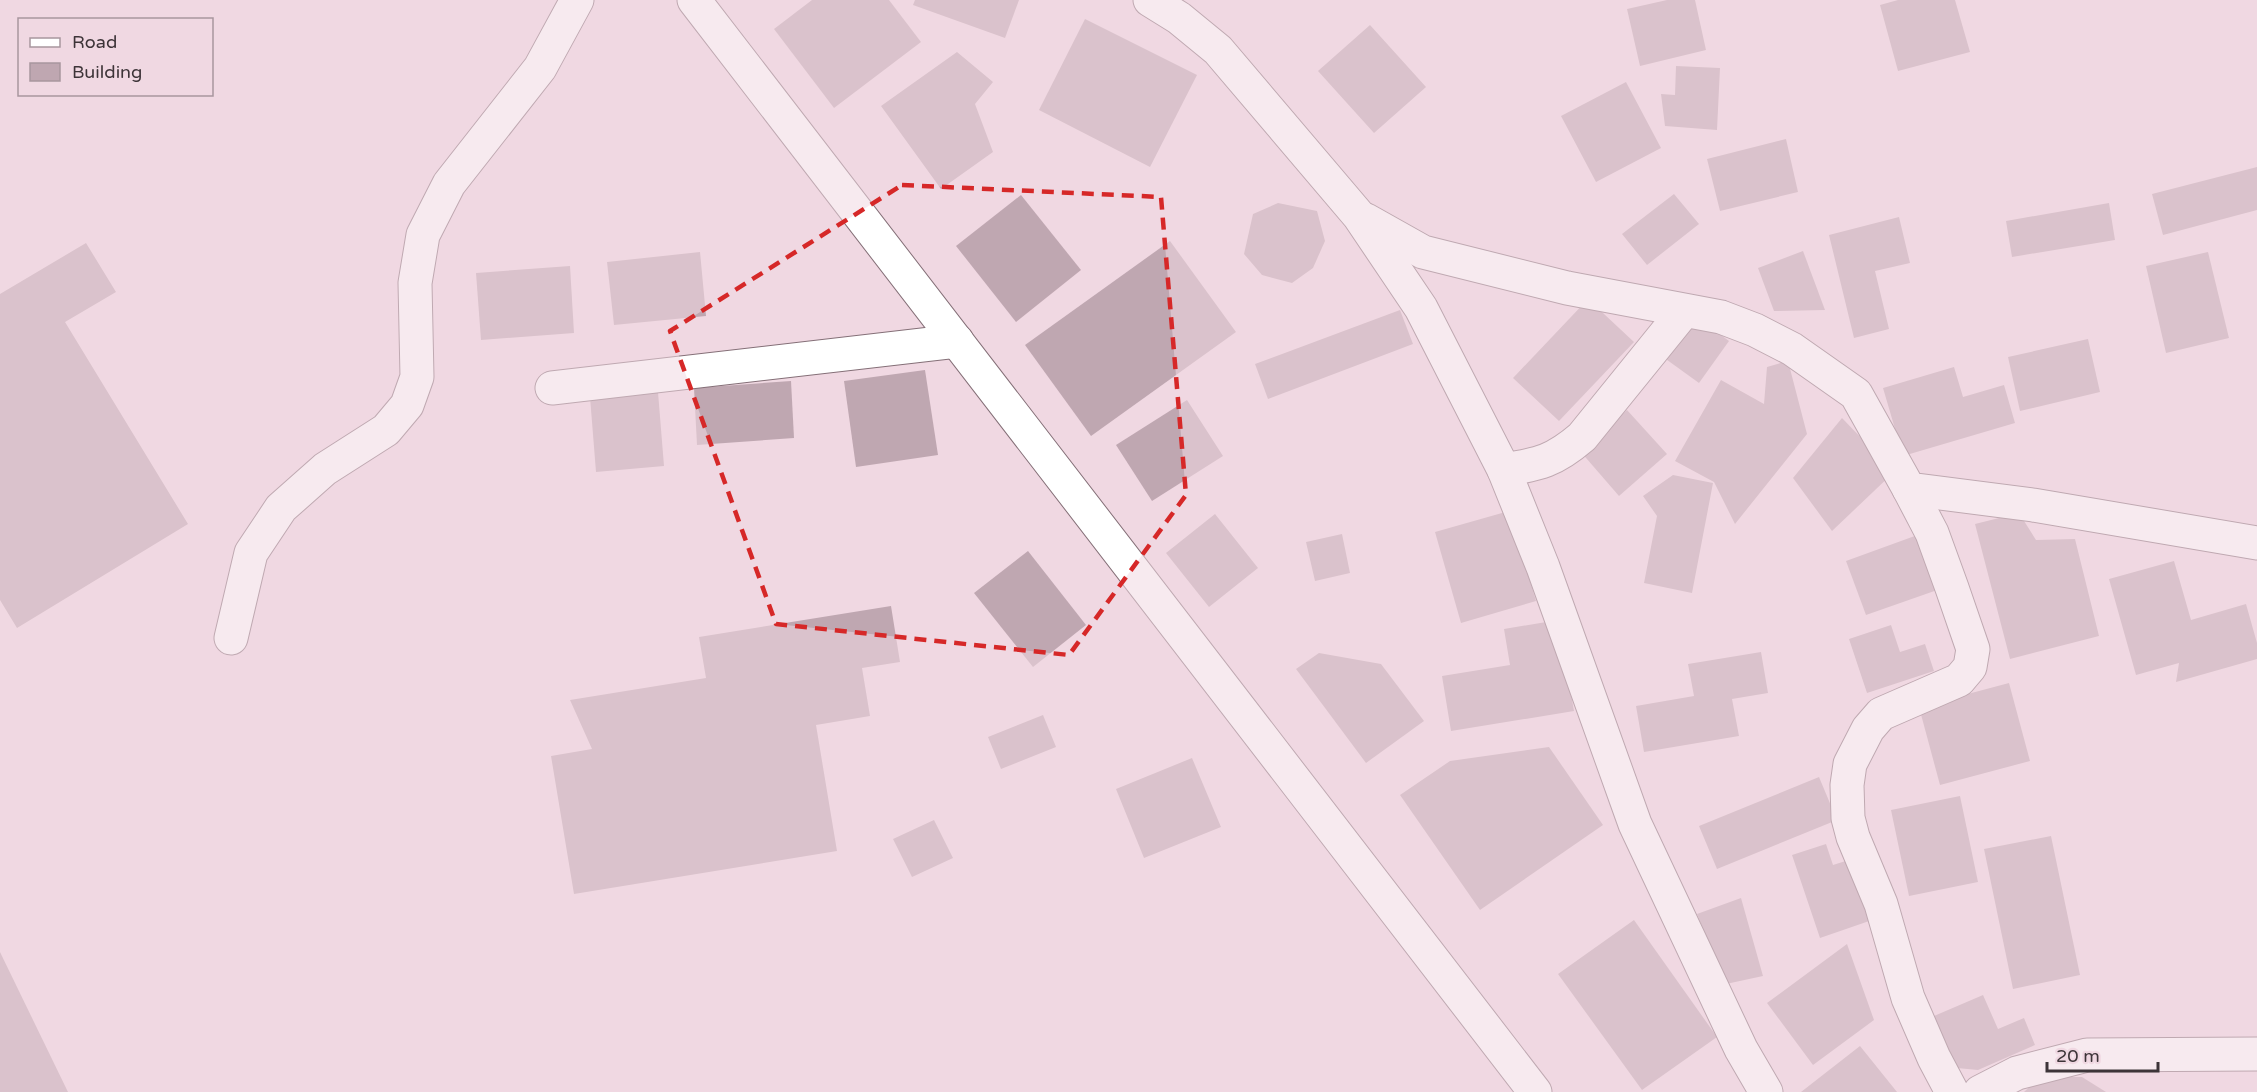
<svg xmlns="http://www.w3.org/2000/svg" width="2257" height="1092" font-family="'Varela Round',sans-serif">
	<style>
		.building { fill: #bfa7b1 }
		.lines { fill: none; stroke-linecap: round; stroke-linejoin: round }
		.minor-casing { stroke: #846f77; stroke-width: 35 }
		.tertiary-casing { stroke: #846f77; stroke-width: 35 }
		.minor { stroke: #fff; stroke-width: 33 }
		.tertiary { stroke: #fff; stroke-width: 33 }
		.marked { fill: none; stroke: #d62828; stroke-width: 4.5; stroke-dasharray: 12 8; stroke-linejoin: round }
	</style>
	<rect width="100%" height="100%" fill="#f0d8e2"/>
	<g class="building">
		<polygon points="812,0 889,0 921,42 834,108 774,29"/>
		<polygon points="915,0 1019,0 1005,38 913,5"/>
		<polygon points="1667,0 1695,0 1706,50 1640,66 1627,9"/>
		<polygon points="1898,0 1955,0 1970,52 1898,71 1880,5"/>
		<polygon points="1085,19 1197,75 1150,167 1039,110"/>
		<polygon points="1370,25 1426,87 1374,133 1318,71"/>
		<polygon points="957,52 993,82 975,104 993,152 941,189 881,106"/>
		<polygon points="1676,66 1720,68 1717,130 1665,126 1661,94 1675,95"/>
		<polygon points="1626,82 1661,148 1596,182 1561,116"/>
		<polygon points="1786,139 1798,192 1720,211 1707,159"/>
		<polygon points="2257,167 2257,210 2163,235 2152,194"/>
		<polygon points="1674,194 1699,224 1647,265 1622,234"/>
		<polygon points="1021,195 1081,270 1016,322 956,246"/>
		<polygon points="1278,203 1317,211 1325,241 1313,268 1292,283 1262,275 1244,254 1253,214"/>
		<polygon points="2109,203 2115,240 2012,257 2006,221"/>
		<polygon points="1899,217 1910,263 1875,271 1889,329 1854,338 1829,235"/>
		<polygon points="1170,241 1236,332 1091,436 1025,345"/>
		<polygon points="86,243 116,292 65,322 188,524 17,628 0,600 0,294"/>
		<polygon points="1803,251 1825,310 1774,311 1758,268"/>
		<polygon points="700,252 706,316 614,325 607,262"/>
		<polygon points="2208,252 2229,338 2166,353 2146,266"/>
		<polygon points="570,266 574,333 481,340 476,273"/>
		<polygon points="1588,299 1634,342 1559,421 1513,378"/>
		<polygon points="1400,310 1413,344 1268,399 1255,364"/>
		<polygon points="1694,315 1729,341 1699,383 1663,357"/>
		<polygon points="2088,339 2100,392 2020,411 2008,357"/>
		<polygon points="1788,361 1807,434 1735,524 1714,482 1675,461 1721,380 1764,404 1767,367"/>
		<polygon points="1954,367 1963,397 2004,385 2015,423 1903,456 1883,388"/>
		<polygon points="925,370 938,455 856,467 844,381"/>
		<polygon points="791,381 794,438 697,445 694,388"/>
		<polygon points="658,392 664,466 596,472 590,397"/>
		<polygon points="1187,400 1223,456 1152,501 1116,445"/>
		<polygon points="1627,410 1667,454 1619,496 1580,451"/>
		<polygon points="1842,418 1894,472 1832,531 1793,478"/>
		<polygon points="1673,475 1713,483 1692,593 1644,583 1657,516 1643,496"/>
		<polygon points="1509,511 1536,601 1461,623 1435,532"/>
		<polygon points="2019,513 2036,540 2075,539 2099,636 2010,659 1975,524"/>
		<polygon points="1215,514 1258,568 1209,607 1166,553"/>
		<polygon points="1923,533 1943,588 1866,615 1846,561"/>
		<polygon points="1342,534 1350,573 1315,581 1306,542"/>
		<polygon points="1028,551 1086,625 1033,667 974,593"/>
		<polygon points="2174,561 2191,620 2246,604 2257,643 2257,659 2176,682 2179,663 2136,675 2109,579"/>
		<polygon points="891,606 900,662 862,668 870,716 816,725 837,851 574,894 551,756 592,749 570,700 706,678 699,637"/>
		<polygon points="1558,620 1574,711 1451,731 1442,676 1510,665 1504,629"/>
		<polygon points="1891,625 1900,652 1925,644 1934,671 1867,693 1849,639"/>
		<polygon points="1761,652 1768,693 1732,699 1739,736 1644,752 1636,706 1694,696 1688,664"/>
		<polygon points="1319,653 1381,664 1424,721 1366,763 1296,669"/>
		<polygon points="2009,683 2030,761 1940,785 1919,707"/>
		<polygon points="1043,715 1056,747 1001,769 988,737"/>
		<polygon points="1549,747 1603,825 1480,910 1400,795 1450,761"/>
		<polygon points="1192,758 1221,827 1144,858 1116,789"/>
		<polygon points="1819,777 1837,820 1717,869 1699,826"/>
		<polygon points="1960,796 1978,882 1909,896 1891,810"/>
		<polygon points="934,820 953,858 912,877 893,839"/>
		<polygon points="2051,836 2080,975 2013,989 1984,849"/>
		<polygon points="1826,844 1833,865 1855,858 1875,919 1820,938 1792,855"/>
		<polygon points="1741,898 1763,976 1726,984 1697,914"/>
		<polygon points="1634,920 1717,1037 1642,1090 1558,974"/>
		<polygon points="1847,944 1874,1020 1813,1065 1767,1003"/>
		<polygon points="0,952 68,1092 0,1092"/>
		<polygon points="1983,995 1998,1029 2024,1018 2035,1045 1978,1070 1957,1068 1934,1016"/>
		<polygon points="1860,1046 1897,1092 1801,1092"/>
		<polygon points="2040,1077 2082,1077 2106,1092 2024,1092"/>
	</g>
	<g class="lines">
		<defs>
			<g id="minor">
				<polyline points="1150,0 1179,18 1218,50 1359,216 1421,308 1504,470 1543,567 1635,824 1741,1049 1766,1092"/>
				<polyline points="1366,220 1423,252 1567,288 1721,317 1755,330 1792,349 1856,394 1909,489 2033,505 2257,543"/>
				<polyline points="552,388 957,341"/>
				<path d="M1504 470C1540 464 1554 461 1582 437L1684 311"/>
				<polyline points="1909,489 1932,533 1952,588 1973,649 1970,667 1959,680 1881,714 1868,729 1850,764 1847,785 1848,818 1853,837 1881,904 1908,998 1934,1058 1952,1092"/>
				<polyline points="231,638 251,553 281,508 325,469 386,430 407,405 417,377 415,283 423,235 449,184 540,68 577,0"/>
				<polyline points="1980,1092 2017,1073 2087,1055 2257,1054"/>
			</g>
			<polyline id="tertiary" points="694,0 1535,1092"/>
		</defs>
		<use href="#minor" class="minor-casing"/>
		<use href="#tertiary" class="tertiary-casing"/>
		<use href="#minor" class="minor"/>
		<use href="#tertiary" class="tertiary"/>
	</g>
	<path d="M0 0H2257V1092H0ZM902 185 1161 197 1186 495 1069 655 776 624 670 331Z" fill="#f0d8e2" fill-opacity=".55" fill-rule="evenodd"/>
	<path class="marked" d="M902 185 1161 197 1186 495 1069 655 776 624 670 331Z"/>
	<rect x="18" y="18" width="195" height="78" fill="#f0d8e2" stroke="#a8969e" stroke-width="1.5"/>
	<rect x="30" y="38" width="30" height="9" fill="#ffffff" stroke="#a8969e" stroke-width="1.5"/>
	<text x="72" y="48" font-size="18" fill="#3d3438">Road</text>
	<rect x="30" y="63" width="30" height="18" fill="#bfa7b1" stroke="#a8969e" stroke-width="1.5"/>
	<text x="72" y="78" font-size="18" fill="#3d3438">Building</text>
	<path d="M2047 1062v9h111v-9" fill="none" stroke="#3d3438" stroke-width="3"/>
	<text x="2056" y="1062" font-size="18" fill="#3d3438" stroke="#f0d8e2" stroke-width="4.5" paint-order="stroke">20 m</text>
</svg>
